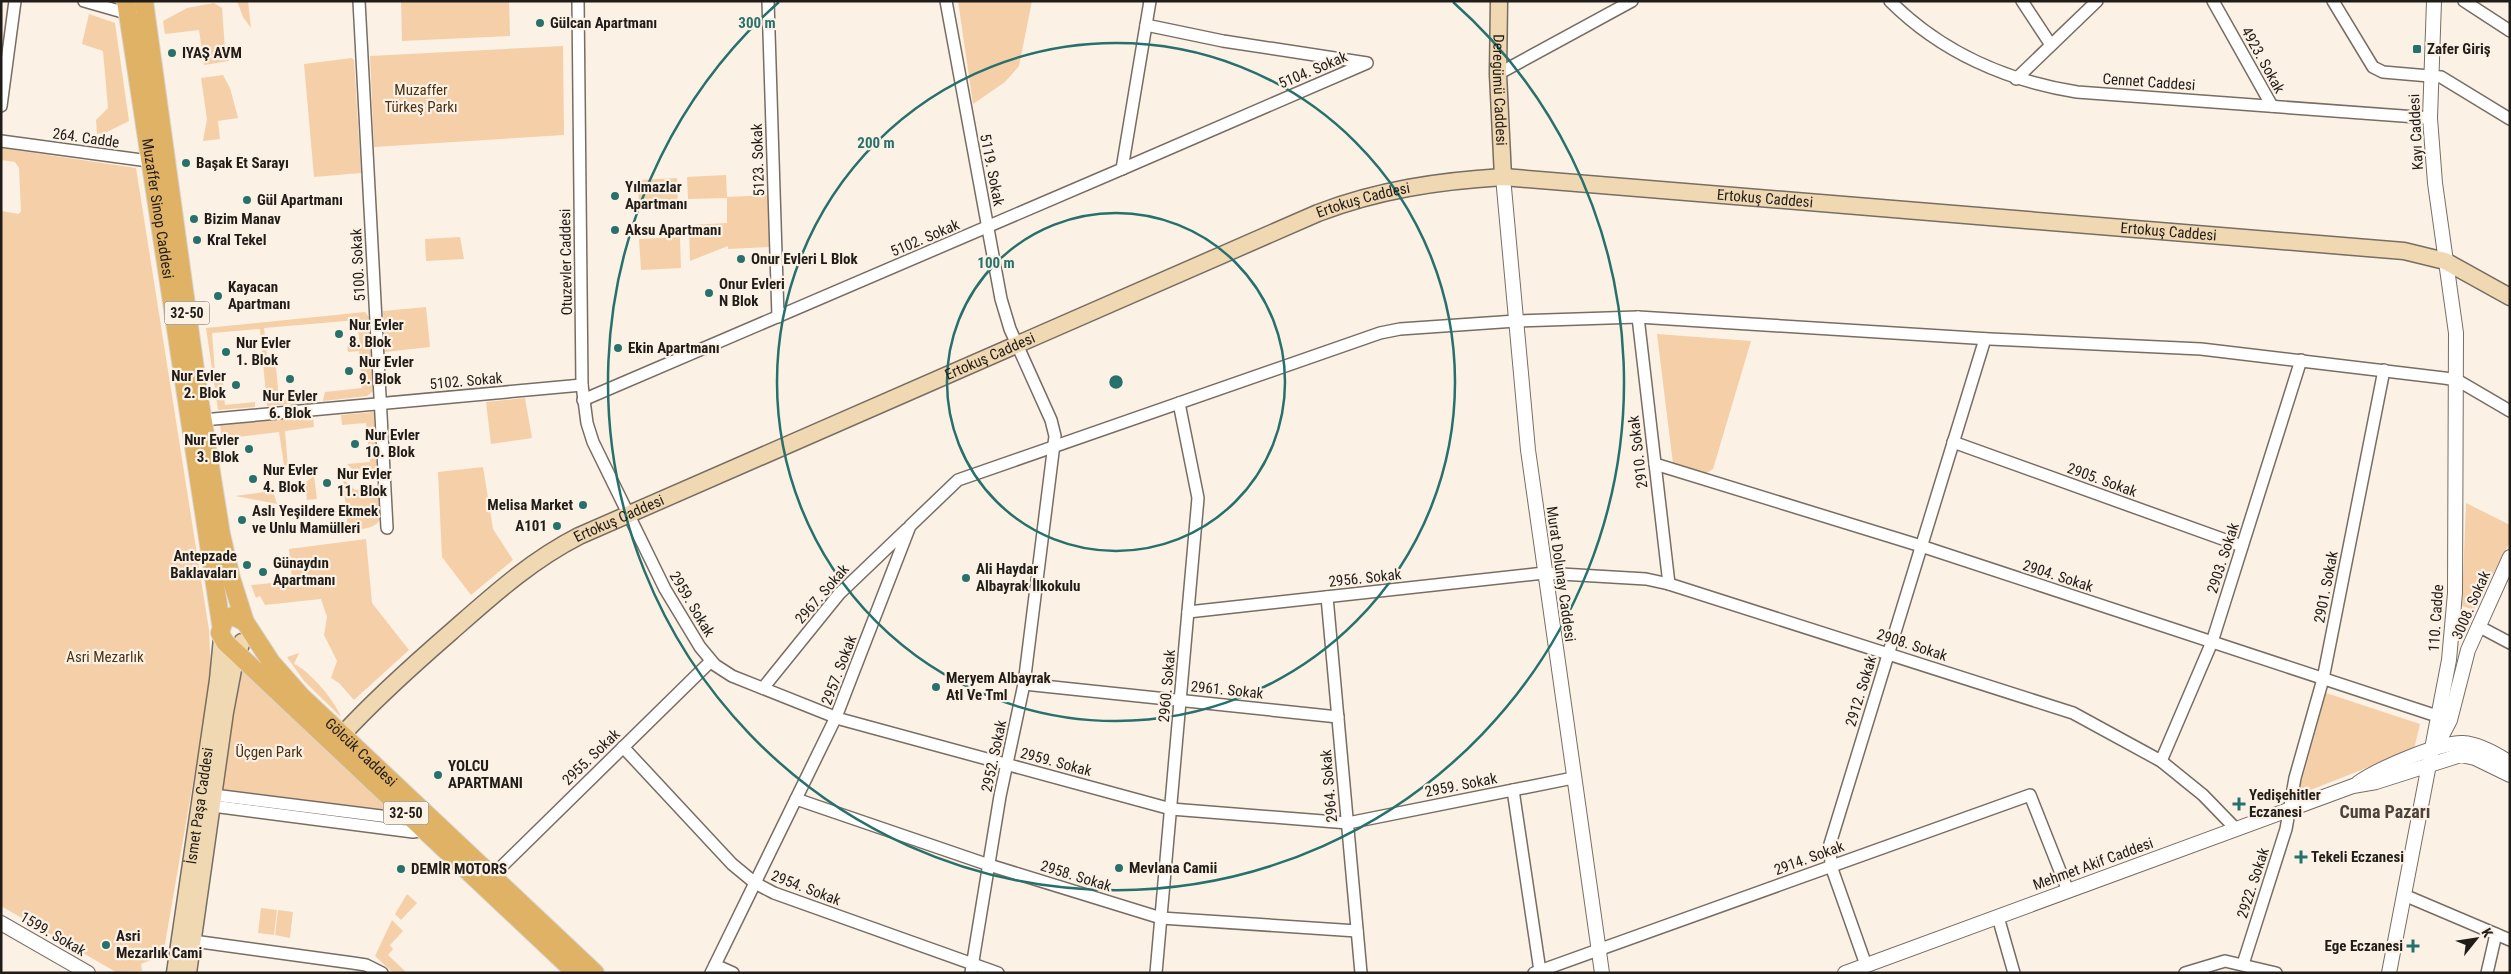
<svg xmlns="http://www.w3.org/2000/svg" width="2511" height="974" font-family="'Roboto Condensed',sans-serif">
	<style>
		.green { fill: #f5cfa8 }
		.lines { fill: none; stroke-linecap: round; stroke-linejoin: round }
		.minor-casing { stroke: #776d63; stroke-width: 14 }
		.tertiary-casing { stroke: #776d63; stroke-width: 16 }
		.secondary-casing { stroke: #776d63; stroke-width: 19 }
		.primary-casing { stroke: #d7d6d5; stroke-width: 20 }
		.minor { stroke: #fff; stroke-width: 11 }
		.tertiary { stroke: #fff; stroke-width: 14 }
		.secondary { stroke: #f0d8b2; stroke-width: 16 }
		.primary { stroke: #e0b266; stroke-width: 18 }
		.ring { fill: none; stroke: #27716d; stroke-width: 2.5 }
		.poi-dot { fill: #27716d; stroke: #fcf1e5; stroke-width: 2 }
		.labels { text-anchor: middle; stroke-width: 4.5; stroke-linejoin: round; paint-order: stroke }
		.shield { fill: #fcf1e5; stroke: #625c56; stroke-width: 1 }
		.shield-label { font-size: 14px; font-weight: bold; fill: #201c18 }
		.poi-label { font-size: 15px; font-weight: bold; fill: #201c18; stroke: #fcf1e5; text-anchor: start }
		.street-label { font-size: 15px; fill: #201c18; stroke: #fcf1e5 }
		.park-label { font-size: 15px; fill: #493013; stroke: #fcf1e5 }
		.quarter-label { font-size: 18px; font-weight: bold; fill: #4b4239; stroke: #fcf1e5 }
		.centre { fill: #27716d; stroke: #fcf1e5; stroke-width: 2.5 }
		.ring-label { font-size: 15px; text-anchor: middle; font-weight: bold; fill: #27716d; stroke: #fcf1e5; stroke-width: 4.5; stroke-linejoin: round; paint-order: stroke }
	</style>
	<rect width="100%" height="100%" fill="#fcf1e5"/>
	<g class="green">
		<polygon points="237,1 248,1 251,28 243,17"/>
		<polygon points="401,1 509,1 510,36 402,41"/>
		<polygon points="958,1 1032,1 1019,66 1005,82 973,104"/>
		<polygon points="214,3 222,8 225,50 229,61 204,65 199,30 165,34 163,21 187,8"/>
		<polygon points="89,14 115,23 129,121 107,132 97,134 96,120 108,108 103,51 82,44"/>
		<polygon points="563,46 564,135 374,147 370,56"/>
		<polygon points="352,58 354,60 361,173 314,177 304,64"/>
		<polygon points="223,75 230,88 238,118 218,121 220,139 203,141 207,119 201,78"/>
		<polygon points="1,148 136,168 209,630 211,679 163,955 141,964 142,971 116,972 1,906 1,211 19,214 21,211 19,168 15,162 1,160"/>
		<polygon points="726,175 727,197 768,195 770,247 728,249 728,246 690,261 689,225 727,223 727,198 688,199 687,177"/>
		<polygon points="677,178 678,205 639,207 638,180"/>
		<polygon points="460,237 464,259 426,261 425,239"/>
		<polygon points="680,237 681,268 641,270 639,239"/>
		<polygon points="426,307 430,347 385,352 383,311"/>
		<polygon points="365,312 369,317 373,391 367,396 323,401 325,392 362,388 359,351 348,352 347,346 360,345 357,320 264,328 268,367 276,366 279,400 311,397 311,402 267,406 260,329 212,333 215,372 222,371 225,405 255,402 255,407 218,410 206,328"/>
		<polygon points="1657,334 1751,341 1713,469 1705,474 1673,464"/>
		<polygon points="525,398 532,438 491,444 486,402"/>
		<polygon points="374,412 377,475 358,475 347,464 370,462 366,423 342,425 341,415"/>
		<polygon points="313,417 314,427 285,431 288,467 284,465 279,432 222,439 220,425"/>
		<polygon points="483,467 493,529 513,560 471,595 442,557 438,472"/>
		<polygon points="314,476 317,499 307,500 305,483"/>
		<path d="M343 479 355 490 378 488 380 519C375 530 359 529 348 530Z"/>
		<polygon points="273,491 277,504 235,496"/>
		<polygon points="2466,503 2510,525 2510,542 2474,610 2462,606"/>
		<polygon points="366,539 372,603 409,650 354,700 339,683 331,678 337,661 324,635 327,617 321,599 265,605 260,596 256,598 251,585 292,581 289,549"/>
		<path d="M299 653 294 664C310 671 335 701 341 717L304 681 287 657Z"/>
		<polygon points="242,665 397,812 220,789 230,718"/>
		<polygon points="2326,693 2420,724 2414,749 2298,795"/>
		<polygon points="407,894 417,903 401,920 395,914"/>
		<polygon points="261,908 277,910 274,935 258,933"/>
		<polygon points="278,910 293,912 290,938 275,935"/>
		<polygon points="392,920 403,931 390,945 393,949 388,955 407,973 393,973 375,956"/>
	</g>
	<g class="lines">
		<defs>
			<g id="minor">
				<polyline points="84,1 133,15"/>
				<polyline points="359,1 387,528"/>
				<polyline points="578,1 582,385 587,423 593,442 665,589 700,647 715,665 732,676 840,719 1171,809 1348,823 1573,778"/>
				<polyline points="768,1 778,317"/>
				<polyline points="946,1 1001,299 1010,329 1051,420 1055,436 1024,684 1000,796 971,973"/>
				<path d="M1890 1C1941 52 2007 81 2077 92L2430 118"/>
				<polyline points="2022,1 2051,45"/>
				<polyline points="2213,1 2272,106"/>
				<polyline points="2333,1 2373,67 2383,72 2441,77 2510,119"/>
				<polyline points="2464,1 2510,31"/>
				<polyline points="1498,74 1632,1"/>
				<polyline points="2016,79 2097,1"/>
				<polyline points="1,106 15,1"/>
				<polyline points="1,141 156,162"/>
				<polyline points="1122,169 1367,63 1223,41 1146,25"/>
				<polyline points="1638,317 1669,584"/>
				<polyline points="583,400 1122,169 1150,1"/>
				<polyline points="203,420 582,385"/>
				<polyline points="1953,442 2242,546"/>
				<polyline points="1655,464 1921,546 2446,719"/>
				<polyline points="1327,597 1361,973"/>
				<polyline points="1188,612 1544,573 1646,579 1669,584 2073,713 2161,761 2203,795 2236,829"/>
				<polyline points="2478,626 2510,643"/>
				<polyline points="1024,684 1338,717"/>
				<polyline points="763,688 839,594 907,529"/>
				<polyline points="623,747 732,864 755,883 774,893 998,973"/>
				<polyline points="2161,761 2212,642 2301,360"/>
				<polyline points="1513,790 1540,971"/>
				<polyline points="206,794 413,820"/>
				<polyline points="796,799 989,865 1161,918 1357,931"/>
				<polyline points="205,805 413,832 427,830"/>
				<polyline points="492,876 711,661"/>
				<polyline points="2404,895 2510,940"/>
				<polyline points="1998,917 2014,973"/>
				<polyline points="186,940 353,963 366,965 382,973"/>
				<polyline points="2243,964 2286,829 2295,778 2323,679 2384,370"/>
				<polyline points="715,965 733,973"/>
				<polyline points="1866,965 1831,866 1830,844 1985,339"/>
				<polyline points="711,973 836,717 910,526 958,480 1380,333 1400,329 1516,321 1638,317 1990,339 2201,349 2444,378 2457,380 2510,411"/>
				<polyline points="1156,973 1198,498 1179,403"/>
				<polyline points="1534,973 2030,795 2068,891"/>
				<polyline points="2185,973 2225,961 2276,973"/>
				<polyline points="2487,973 2496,934"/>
			</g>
			<g id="tertiary">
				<polyline points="1503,177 1528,450 1602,973"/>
				<polyline points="2437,745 2450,720 2468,650 2510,557"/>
				<path d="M2358 783C2378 769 2439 742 2463 743 2478 744 2498 755 2510 763"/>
				<polyline points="1,923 88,973"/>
				<polyline points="1845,973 2353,786 2376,782 2461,755 2475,758 2510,775"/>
				<polyline points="2389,973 2449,660 2455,593 2456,333 2435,183 2430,118 2434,1"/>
			</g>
			<g id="secondary">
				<path id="s1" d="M1499 1 1498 74 1503 177"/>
				<path id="s2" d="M342 735C376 698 413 665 451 632 492 596 530 561 579 536L1318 213C1378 190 1438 181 1503 177L2404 251 2445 261 2510 297"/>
				<path id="s3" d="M175 973 218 680 222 638"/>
				<polyline points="188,973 225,712 235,659 242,642"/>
			</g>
			<g id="primary">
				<path id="s4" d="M126 1 221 624"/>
				<polyline points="144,1 198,391 221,534 231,578 245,622"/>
				<path id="s5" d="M576 973 225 642 220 633 224 620 233 616 245 622 271 662 301 696 595 973"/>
			</g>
		</defs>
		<use href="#minor" class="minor-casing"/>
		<use href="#tertiary" class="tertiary-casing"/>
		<use href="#secondary" class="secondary-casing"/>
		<use href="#primary" class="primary-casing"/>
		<use href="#minor" class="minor"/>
		<use href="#tertiary" class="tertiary"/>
		<use href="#secondary" class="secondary"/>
		<use href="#primary" class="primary"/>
	</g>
	<g class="ring">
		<circle cx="1116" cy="382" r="169"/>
		<circle cx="1116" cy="382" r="339"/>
		<path d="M1453 2A508 508 0 1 1 779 2"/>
	</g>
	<g class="poi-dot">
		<circle cx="540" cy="23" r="5"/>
		<rect x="2412" y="44" width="10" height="10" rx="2.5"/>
		<circle cx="172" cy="53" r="5"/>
		<circle cx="186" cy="163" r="5"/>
		<circle cx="615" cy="196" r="5"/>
		<circle cx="247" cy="200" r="5"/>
		<circle cx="194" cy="219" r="5"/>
		<circle cx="615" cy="230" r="5"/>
		<circle cx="197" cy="240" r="5"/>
		<circle cx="741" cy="259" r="5"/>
		<circle cx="709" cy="293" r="5"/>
		<circle cx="218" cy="296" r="5"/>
		<circle cx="339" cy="334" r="5"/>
		<circle cx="618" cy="348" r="5"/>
		<circle cx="226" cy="352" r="5"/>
		<circle cx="349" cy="371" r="5"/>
		<circle cx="290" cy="379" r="5"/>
		<circle cx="236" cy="385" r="5"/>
		<circle cx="355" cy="444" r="5"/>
		<circle cx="249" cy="449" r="5"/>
		<circle cx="253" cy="479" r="5"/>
		<circle cx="327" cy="483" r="5"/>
		<circle cx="583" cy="505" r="5"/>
		<circle cx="242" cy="520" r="5"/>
		<circle cx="557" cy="526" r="5"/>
		<circle cx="247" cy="565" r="5"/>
		<circle cx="263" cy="572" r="5"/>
		<circle cx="966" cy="578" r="5"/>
		<circle cx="936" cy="687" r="5"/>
		<circle cx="438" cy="775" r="5"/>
		<path d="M2236.5 796.5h5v5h5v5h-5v5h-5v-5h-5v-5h5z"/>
		<path d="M2298.5 849.5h5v5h5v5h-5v5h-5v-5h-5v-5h5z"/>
		<circle cx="1119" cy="868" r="5"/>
		<circle cx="401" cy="869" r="5"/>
		<circle cx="106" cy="945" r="5"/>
		<path d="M2410.5 938.5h5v5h5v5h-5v5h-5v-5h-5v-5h5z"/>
	</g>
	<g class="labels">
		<g class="shield">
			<rect x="164.5" y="301.5" width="45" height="23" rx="4"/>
			<rect x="383.5" y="801.5" width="45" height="23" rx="4"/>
		</g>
		<g class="shield-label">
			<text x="187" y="318">32-50</text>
			<text x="406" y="818">32-50</text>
		</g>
		<g class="poi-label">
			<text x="550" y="28">Gülcan Apartmanı</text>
			<text x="2427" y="54">Zafer Giriş</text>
			<text x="182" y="58">IYAŞ AVM</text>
			<text x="196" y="168">Başak Et Sarayı</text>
			<text x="625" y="192">Yılmazlar<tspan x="625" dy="17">Apartmanı</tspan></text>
			<text x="257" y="205">Gül Apartmanı</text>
			<text x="204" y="224">Bizim Manav</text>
			<text x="625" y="235">Aksu Apartmanı</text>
			<text x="207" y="245">Kral Tekel</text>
			<text x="751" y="264">Onur Evleri L Blok</text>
			<text x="719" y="289">Onur Evleri<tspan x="719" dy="17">N Blok</tspan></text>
			<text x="228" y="292">Kayacan<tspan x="228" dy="17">Apartmanı</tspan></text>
			<text x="349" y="330">Nur Evler<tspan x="349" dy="17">8. Blok</tspan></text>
			<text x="236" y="348">Nur Evler<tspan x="236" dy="17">1. Blok</tspan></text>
			<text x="628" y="353">Ekin Apartmanı</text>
			<text x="359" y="367">Nur Evler<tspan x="359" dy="17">9. Blok</tspan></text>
			<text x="226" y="381" text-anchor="end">Nur Evler<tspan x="226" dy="17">2. Blok</tspan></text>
			<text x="290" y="401" text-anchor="middle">Nur Evler<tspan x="290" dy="17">6. Blok</tspan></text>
			<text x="365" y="440">Nur Evler<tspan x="365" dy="17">10. Blok</tspan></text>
			<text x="239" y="445" text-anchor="end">Nur Evler<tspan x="239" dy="17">3. Blok</tspan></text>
			<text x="263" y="475">Nur Evler<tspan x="263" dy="17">4. Blok</tspan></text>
			<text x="337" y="479">Nur Evler<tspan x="337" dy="17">11. Blok</tspan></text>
			<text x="573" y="510" text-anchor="end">Melisa Market</text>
			<text x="252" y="516">Aslı Yeşildere Ekmek<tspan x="252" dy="17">ve Unlu Mamülleri</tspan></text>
			<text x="547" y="531" text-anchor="end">A101</text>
			<text x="237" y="561" text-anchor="end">Antepzade<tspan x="237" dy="17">Baklavaları</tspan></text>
			<text x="273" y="568">Günaydın<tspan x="273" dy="17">Apartmanı</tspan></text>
			<text x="976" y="574">Ali Haydar<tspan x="976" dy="17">Albayrak İlkokulu</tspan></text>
			<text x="946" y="683">Meryem Albayrak<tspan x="946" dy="17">Atl Ve Tml</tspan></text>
			<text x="448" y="771">YOLCU<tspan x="448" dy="17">APARTMANI</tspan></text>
			<text x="2249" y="800">Yedişehitler<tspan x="2249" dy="17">Eczanesi</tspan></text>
			<text x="2311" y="862">Tekeli Eczanesi</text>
			<text x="1129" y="873">Mevlana Camii</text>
			<text x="411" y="874">DEMİR MOTORS</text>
			<text x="116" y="941">Asri<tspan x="116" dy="17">Mezarlık Cami</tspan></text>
			<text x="2403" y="951" text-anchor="end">Ege Eczanesi</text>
		</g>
		<g class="street-label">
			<text transform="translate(2263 60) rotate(61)" y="5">4923. Sokak</text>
			<text transform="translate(1313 70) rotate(-23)" y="5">5104. Sokak</text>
			<text transform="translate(2149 82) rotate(4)" y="5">Cennet Caddesi</text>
			<text dy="5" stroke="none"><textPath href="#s1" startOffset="89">Deregümü Caddesi</textPath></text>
			<text transform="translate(2416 132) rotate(-93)" y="5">Kayı Caddesi</text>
			<text transform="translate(86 138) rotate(8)" y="5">264. Cadde</text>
			<text transform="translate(758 160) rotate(-92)" y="5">5123. Sokak</text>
			<text transform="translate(992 170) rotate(79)" y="5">5119. Sokak</text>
			<text dy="5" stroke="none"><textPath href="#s2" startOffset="1569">Ertokuş Caddesi</textPath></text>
			<text dy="5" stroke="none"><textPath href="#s2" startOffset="1164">Ertokuş Caddesi</textPath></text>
			<text dy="5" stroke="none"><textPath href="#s4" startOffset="210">Muzaffer Sinop Caddesi</textPath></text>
			<text dy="5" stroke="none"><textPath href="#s2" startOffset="1974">Ertokuş Caddesi</textPath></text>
			<text transform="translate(925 238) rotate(-23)" y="5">5102. Sokak</text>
			<text transform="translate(566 262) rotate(-91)" y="5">Otuzevler Caddesi</text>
			<text transform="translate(358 265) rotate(-93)" y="5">5100. Sokak</text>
			<text dy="5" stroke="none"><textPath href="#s2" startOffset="759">Ertokuş Caddesi</textPath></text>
			<text transform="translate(466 381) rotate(-5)" y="5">5102. Sokak</text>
			<text transform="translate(1638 452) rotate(-97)" y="5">2910. Sokak</text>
			<text transform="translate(2102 480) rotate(20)" y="5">2905. Sokak</text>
			<text dy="5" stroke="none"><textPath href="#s2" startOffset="354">Ertokuş Caddesi</textPath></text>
			<text transform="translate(2223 558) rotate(-72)" y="5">2903. Sokak</text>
			<text transform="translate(1561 574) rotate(82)" y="5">Murat Dolunay Caddesi</text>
			<text transform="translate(2058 576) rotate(18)" y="5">2904. Sokak</text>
			<text transform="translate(1365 578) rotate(-6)" y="5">2956. Sokak</text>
			<text transform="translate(2326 587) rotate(-79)" y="5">2901. Sokak</text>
			<text transform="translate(822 594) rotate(-49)" y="5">2967. Sokak</text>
			<text transform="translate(692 604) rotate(59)" y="5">2959. Sokak</text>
			<text transform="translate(2471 605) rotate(-66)" y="5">3008. Sokak</text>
			<text transform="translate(2436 618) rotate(-86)" y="5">110. Cadde</text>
			<text transform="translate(1912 645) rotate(18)" y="5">2908. Sokak</text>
			<text transform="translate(839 670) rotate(-69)" y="5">2957. Sokak</text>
			<text transform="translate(1167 686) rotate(-85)" y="5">2960. Sokak</text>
			<text transform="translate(1227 690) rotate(6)" y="5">2961. Sokak</text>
			<text transform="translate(1861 691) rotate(-73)" y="5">2912. Sokak</text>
			<text dy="5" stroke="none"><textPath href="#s5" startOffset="705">Gölcük Caddesi</textPath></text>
			<text transform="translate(994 756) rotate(-78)" y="5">2952. Sokak</text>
			<text transform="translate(591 757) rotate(-44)" y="5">2955. Sokak</text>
			<text transform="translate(1056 762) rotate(15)" y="5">2959. Sokak</text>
			<text transform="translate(1461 785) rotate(-11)" y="5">2959. Sokak</text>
			<text transform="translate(1329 786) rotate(-95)" y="5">2964. Sokak</text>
			<text dy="5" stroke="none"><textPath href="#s3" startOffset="169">İsmet Paşa Caddesi</textPath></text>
			<text transform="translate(1809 858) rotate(-20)" y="5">2914. Sokak</text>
			<text transform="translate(2093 864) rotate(-20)" y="5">Mehmet Akif Caddesi</text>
			<text transform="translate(1076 876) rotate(17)" y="5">2958. Sokak</text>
			<text transform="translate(2253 883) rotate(-72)" y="5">2922. Sokak</text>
			<text transform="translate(806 888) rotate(21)" y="5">2954. Sokak</text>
			<text transform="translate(53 934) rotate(30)" y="5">1599. Sokak</text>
		</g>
		<g class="park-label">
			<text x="421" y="95">Muzaffer<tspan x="421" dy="17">Türkeş Parkı</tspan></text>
			<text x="105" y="662">Asri Mezarlık</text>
			<text x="269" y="757">Üçgen Park</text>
		</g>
		<g class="quarter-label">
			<text x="2385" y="818">Cuma Pazarı</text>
		</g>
	</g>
	<circle cx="1116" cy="382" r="8" class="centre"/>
	<g class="ring-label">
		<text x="757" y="28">300 m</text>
		<text x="876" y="148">200 m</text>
		<text x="996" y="268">100 m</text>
	</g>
	<rect width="2511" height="974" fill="none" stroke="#201c18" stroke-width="5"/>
	<g transform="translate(2476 939) rotate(60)" stroke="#fcf1e5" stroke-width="4" paint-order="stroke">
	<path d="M0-4L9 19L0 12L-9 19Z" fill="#201c18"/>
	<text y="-8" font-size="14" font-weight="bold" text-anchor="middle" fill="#201c18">K</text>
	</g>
</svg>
